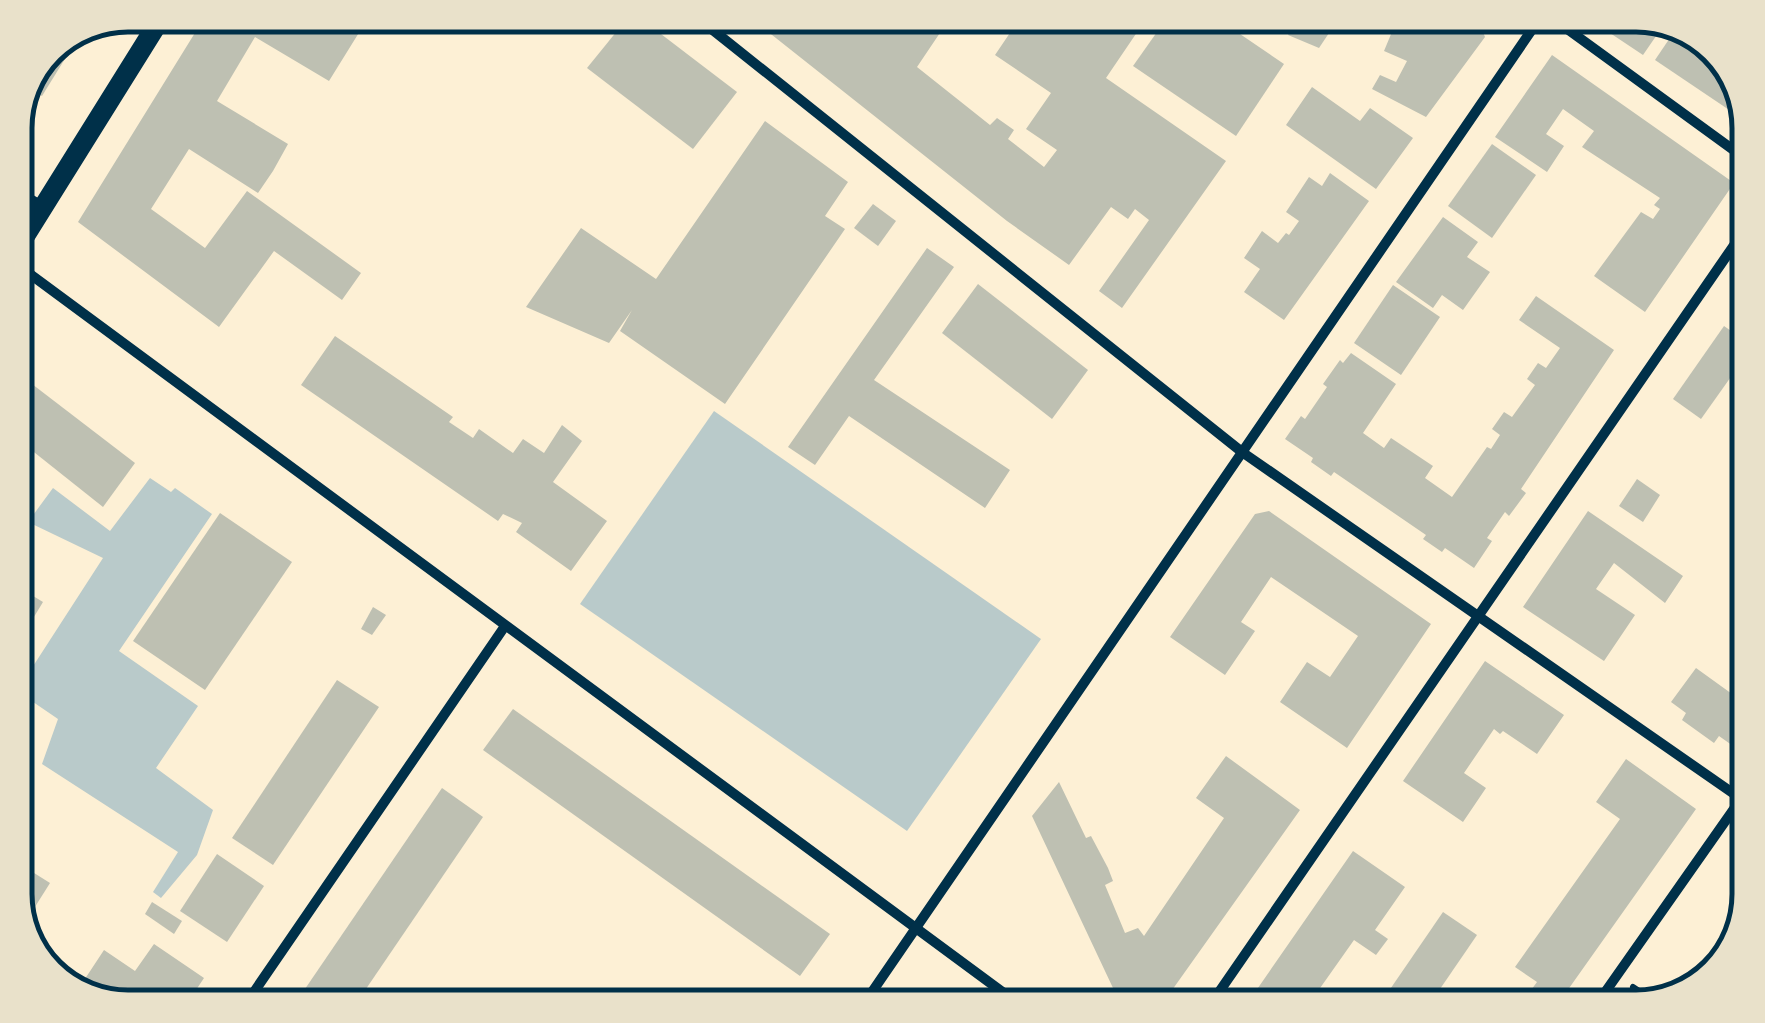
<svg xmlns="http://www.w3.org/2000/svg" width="1765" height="1023" font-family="Montserrat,sans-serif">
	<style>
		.green { fill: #b9caca }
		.building { fill: #bec0b2 }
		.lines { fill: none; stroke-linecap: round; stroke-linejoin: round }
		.path { stroke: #003049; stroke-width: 6 }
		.minor { stroke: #003049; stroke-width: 10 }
		.secondary { stroke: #003049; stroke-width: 20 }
		.rim { fill: none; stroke: #003049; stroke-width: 5 }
	</style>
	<rect width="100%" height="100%" fill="#fdf0d5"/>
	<g class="green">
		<polygon points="714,411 1041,639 907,831 580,604"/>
		<polygon points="150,478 171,492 175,488 212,514 119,651 198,706 156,768 213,810 197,855 161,898 153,892 178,852 42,764 58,719 17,691 103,558 28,522 53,488 110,531"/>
	</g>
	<g class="building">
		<polygon points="206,15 335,15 360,31 329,81 255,37 217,101 288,144 273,171 258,193 189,149 151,209 205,248 247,191 361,273 342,300 274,251 219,327 78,222"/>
		<polygon points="630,15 636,15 737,92 693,149 587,68"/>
		<polygon points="747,15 952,15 917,67 990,125 997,118 1014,130 1008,139 1044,167 1057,150 1026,129 1051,93 995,55 1022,15 1133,15 1144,22 1106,78 1226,161 1122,308 1099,291 1149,220 1135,209 1128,219 1111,207 1069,265 1007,221"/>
		<polygon points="1169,15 1212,15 1284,64 1236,136 1133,66"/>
		<polygon points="1299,15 1341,15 1319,48 1288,35"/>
		<polygon points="1399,15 1457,15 1481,27 1485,37 1426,117 1372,89 1380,75 1396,82 1407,61 1384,51"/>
		<polygon points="1589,15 1637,15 1665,23 1643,55 1595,23"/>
		<polygon points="1678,26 1694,30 1735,71 1750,124 1655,60"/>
		<polygon points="72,38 76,41 42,96 30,89 49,48"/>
		<polygon points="1552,55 1734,183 1645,312 1594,276 1641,212 1653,219 1660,209 1654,205 1660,198 1582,147 1594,131 1563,109 1546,134 1564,146 1547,172 1495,137"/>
		<polygon points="1312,87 1360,121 1370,108 1413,138 1376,189 1286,125"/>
		<polygon points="765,121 848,182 825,216 845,229 725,404 620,331 632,310 609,343 526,307 581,228 656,279"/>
		<polygon points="1492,144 1536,175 1492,238 1448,206"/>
		<polygon points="1330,173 1369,201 1284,320 1244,292 1260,269 1244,258 1262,231 1278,243 1286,233 1289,235 1299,221 1286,212 1309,177 1322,186"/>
		<polygon points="873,204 896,221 878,246 854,228"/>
		<polygon points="1443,217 1478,242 1467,257 1490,272 1463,310 1442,295 1433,308 1396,282"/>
		<polygon points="927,248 954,267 874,380 1010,470 985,508 849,416 815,465 788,447"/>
		<polygon points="978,284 1088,370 1052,419 942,333"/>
		<polygon points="1393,285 1440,317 1401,375 1354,343"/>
		<polygon points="1750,291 1750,325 1734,314"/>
		<polygon points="1536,296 1614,350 1521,489 1526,493 1509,516 1505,512 1487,538 1492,541 1474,568 1445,548 1442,552 1423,539 1426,535 1334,472 1331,476 1311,462 1313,458 1285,439 1301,416 1305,419 1327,387 1323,384 1340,360 1343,363 1351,353 1396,384 1363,433 1384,448 1391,438 1433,466 1425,478 1452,497 1487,447 1491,449 1500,435 1492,429 1504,412 1512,417 1535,385 1527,379 1538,363 1546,368 1560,348 1519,320"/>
		<polygon points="1724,326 1750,344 1750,350 1701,419 1673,399"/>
		<polygon points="335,336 453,417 449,422 473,438 479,429 513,453 523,439 544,453 562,425 582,441 553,482 607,521 571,571 516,532 522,523 503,514 498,521 301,385"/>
		<polygon points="15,371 135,463 103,507 15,437"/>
		<polygon points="1637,479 1660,495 1643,522 1619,506"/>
		<polygon points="1269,511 1431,624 1347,748 1280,702 1307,662 1330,677 1358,636 1271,577 1241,622 1255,631 1225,675 1170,637 1255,514"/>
		<polygon points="1588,511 1683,576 1665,603 1614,563 1596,589 1635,615 1604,661 1523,607"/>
		<polygon points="220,513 292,562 205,690 133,641"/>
		<polygon points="15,585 43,602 23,635 15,631"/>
		<polygon points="373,607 386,615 372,635 361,629"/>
		<polygon points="1750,638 1750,673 1733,661"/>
		<polygon points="1485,661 1564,715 1537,754 1503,731 1500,734 1494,729 1464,773 1486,788 1463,822 1403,781"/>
		<polygon points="1696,668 1739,699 1750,684 1750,736 1746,734 1736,748 1719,736 1714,743 1682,720 1686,713 1671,702"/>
		<polygon points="337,680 379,707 273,865 232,838"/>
		<polygon points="513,709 830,934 800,976 483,750"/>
		<polygon points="1226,756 1300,810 1170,993 1113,988 1032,816 1059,782 1086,838 1091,836 1108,868 1113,881 1105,885 1125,933 1138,928 1144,936 1224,818 1196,798"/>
		<polygon points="1626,759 1696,809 1555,1008 1518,1008 1537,982 1515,967 1620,819 1596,802"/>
		<polygon points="442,788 483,817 353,1008 292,1008"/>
		<polygon points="1353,851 1405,887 1375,930 1388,939 1376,955 1354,940 1306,1008 1244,1008"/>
		<polygon points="217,854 264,886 227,942 180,911"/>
		<polygon points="15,861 50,883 23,926 15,902"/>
		<polygon points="152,902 182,921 174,934 145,914"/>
		<polygon points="1443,912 1477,935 1427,1008 1392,1008 1382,1001"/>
		<polygon points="154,944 204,978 184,1008 128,1008 75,994 104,950 135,971"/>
	</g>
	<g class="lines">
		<polyline class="path" points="1633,987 1657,1003"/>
		<g class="minor">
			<polyline points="694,15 1242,452 1750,805"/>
			<polyline points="1548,15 1750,162"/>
			<polyline points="15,190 42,206"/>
			<polyline points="15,263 1024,1008"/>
			<polyline points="243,1008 505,626"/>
			<polyline points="861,1008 1542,15"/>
			<polyline points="1208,1008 1750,222"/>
			<polyline points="1594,1008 1750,786"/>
		</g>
		<polyline class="secondary" points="15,252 163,15"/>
	</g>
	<path d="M0 0H1765V1023H0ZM128 32H1636A96 96 0 0 1 1732 128V894A96 96 0 0 1 1636 990H128A96 96 0 0 1 32 894V128A96 96 0 0 1 128 32Z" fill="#e9e1ca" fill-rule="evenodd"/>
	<path class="rim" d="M128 32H1636A96 96 0 0 1 1732 128V894A96 96 0 0 1 1636 990H128A96 96 0 0 1 32 894V128A96 96 0 0 1 128 32Z"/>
</svg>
